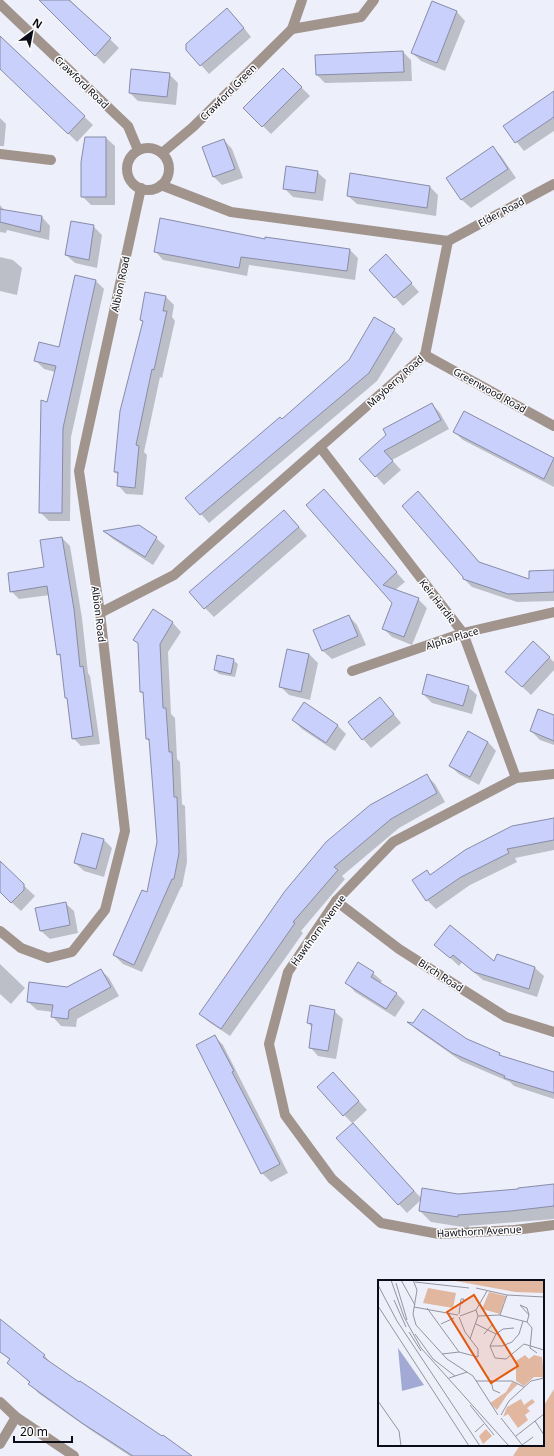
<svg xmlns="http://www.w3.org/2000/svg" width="554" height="1456" font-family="'Noto Sans',sans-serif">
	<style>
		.green { fill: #e2b79f }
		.shadow { fill: #0003 }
		.building { fill: #c9d0fc; stroke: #888ca7 }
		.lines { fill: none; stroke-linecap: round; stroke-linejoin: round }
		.minor { stroke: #a0948d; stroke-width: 10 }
		.labels { text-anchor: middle; stroke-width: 3; stroke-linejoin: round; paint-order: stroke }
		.street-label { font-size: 10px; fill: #0b0c16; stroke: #fdfdfd }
		.inset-road { fill: none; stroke: #93949f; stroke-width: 1 }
		.view { fill: #e8590c; fill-opacity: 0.15; stroke: #e8590c; stroke-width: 2 }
		.inset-edge { fill: none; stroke: #0b0c16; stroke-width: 2 }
	</style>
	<rect width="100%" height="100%" fill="#edeffb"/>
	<polygon class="green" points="554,1389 554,1456 513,1456 520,1445 543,1445 543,1407"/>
	<g class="shadow">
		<polygon points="40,0 70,0 119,48 104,64"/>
		<polygon points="433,2 457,12 465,21 445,71 421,61 412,53"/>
		<polygon points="236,18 251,37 209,74 201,65"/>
		<polygon points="0,36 93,125 77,142 0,67"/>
		<polygon points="403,52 411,60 412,81 325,83 317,75"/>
		<polygon points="283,69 310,96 271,134 245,108"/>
		<polygon points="169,74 178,83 176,105 138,101 130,93"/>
		<polygon points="554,92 554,131 524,151 504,126"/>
		<polygon points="0,118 6,124 4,146 0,146"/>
		<polygon points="86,138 106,138 115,146 115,205 91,205 82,196"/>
		<polygon points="224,140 232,149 243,178 222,185 214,177"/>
		<polygon points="493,148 501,156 516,178 471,208 462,200 448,178"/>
		<polygon points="317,172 326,180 323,201 293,197 284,188"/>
		<polygon points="430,187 438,195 436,216 357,204 348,196"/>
		<polygon points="0,205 4,210 42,217 50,226 49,240 7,230 6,233 0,232"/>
		<polygon points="93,226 102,235 97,268 75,263 66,255"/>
		<polygon points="265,240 350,250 358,258 355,280 249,265 247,276 163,260 155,251"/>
		<polygon points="0,257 13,260 22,268 17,295 0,291"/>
		<polygon points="394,264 419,292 403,306 370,270"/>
		<polygon points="96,281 104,289 71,437 70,521 49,521 40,512 48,403 55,372 44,369 36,361 60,348"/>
		<polygon points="166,297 174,305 172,317 175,321 162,378 160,377 144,452 147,455 143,495 126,494 118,485 119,476 115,472 143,322 141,320"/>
		<polygon points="394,330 403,339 377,381 209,523 201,514 282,420"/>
		<polygon points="432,404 440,413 449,429 392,460 401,470 384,485 360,459"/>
		<polygon points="464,413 554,459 554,487 463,440 454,432"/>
		<polygon points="324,490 405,582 395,590 418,599 427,608 412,645 392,637 383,628 393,602"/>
		<polygon points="418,492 480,563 530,580 554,571 554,601 517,602 472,587 464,579"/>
		<polygon points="293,520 307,536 214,617 205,608"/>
		<polygon points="105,532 156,538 165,546 153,565 113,539"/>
		<polygon points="62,538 70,546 82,618 88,673 90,676 100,744 81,746 73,738 61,657 58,654 50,595 19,599 11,591 45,568"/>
		<polygon points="153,611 173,623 181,632 168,652 171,714 175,718 177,759 180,762 182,804 185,806 187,862 182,887 181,887 142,972 123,964 114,955 147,893 158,842 150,742 147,739 145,695 141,692 139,644 134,640"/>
		<polygon points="349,616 357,625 366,645 332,659 323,651 314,631"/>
		<polygon points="533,642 554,662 554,670 531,695 515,680"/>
		<polygon points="309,654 318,663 310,700 289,695 280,686"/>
		<polygon points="233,660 238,664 235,677 219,674 215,670"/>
		<polygon points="468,687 477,695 472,714 432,703 423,694"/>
		<polygon points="305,704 338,726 346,734 335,751 302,729 293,720"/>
		<polygon points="388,707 401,723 371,748 363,739"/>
		<polygon points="554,716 554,745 540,740 531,731"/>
		<polygon points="488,742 496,751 479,785 459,774 450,766"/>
		<polygon points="426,775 435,784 445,802 399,828 342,876 345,879 301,931 303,933 230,1036 209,1022 200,1014 286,891"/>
		<polygon points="554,819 554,850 515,858 517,862 470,885 436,909 427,900 414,881 427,872 431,876"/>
		<polygon points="104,840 112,848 104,877 84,871 75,863"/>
		<polygon points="0,863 35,896 21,911 0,892"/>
		<polygon points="65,903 74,911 78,933 50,939 41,931 37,909"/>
		<polygon points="435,944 495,963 497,956 535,968 544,976 537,997 483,980 462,962 459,966"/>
		<polygon points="0,964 25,988 11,1004 0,994"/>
		<polygon points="101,970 109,978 119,996 77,1019 76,1027 61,1026 53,1017 53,1012 37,1010 28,1002 67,988"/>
		<polygon points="373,973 382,981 380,984 396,993 405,1002 395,1017 355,992 347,983"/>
		<polygon points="334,1011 343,1019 336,1059 318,1056 310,1047 313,1028 308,1023"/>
		<polygon points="410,1023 467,1040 500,1054 503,1058 554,1075 554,1099 514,1086 510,1082 461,1061 417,1030"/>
		<polygon points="215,1037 223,1045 288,1173 271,1182 262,1173"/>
		<polygon points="342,1082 367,1110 352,1124 422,1199 519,1190 554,1185 554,1219 469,1226 469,1228 431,1222 420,1211 421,1200 407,1213 338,1138 353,1124 344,1115"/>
		<polygon points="0,1321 45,1356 52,1365 192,1456 130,1456 92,1431 38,1393 30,1383 8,1363 10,1360 0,1352"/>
	</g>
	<g class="building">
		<polygon points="39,0 69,0 111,38 95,56"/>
		<polygon points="432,1 457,11 437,63 411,53"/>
		<polygon points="227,8 244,28 200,66 186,50 186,44"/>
		<polygon points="0,36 85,116 68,134 0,69"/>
		<polygon points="403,51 404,72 316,75 315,55"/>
		<polygon points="283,68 302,87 262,127 243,108"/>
		<polygon points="131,69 170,73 167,97 129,93"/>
		<polygon points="554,91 554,117 515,143 503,126"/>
		<polygon points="85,137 106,137 106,197 81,197 81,162"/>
		<polygon points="224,139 235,169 213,177 202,147"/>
		<polygon points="493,146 508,169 461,200 446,178"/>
		<polygon points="286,166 318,171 315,193 283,189"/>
		<polygon points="350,173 430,186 427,208 347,196"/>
		<polygon points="0,209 42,216 40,232 0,222"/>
		<polygon points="160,218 265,239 265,237 350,249 347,271 241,257 239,268 154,252"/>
		<polygon points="71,221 94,225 89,260 65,255"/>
		<polygon points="386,254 412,283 394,298 369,270"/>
		<polygon points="75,275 96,280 63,428 62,513 39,513 41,400 47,402 56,366 34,361 39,342 59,347"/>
		<polygon points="145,292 166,296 163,311 167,311 154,370 152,369 136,445 139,446 135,488 117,486 118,472 114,472 120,411 143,321 140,320"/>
		<polygon points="374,317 395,329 369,373 200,515 185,498 280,417 282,419 349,360"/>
		<polygon points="432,403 441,420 384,451 393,461 375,477 359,459 386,435 383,429"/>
		<polygon points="464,411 554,458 544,479 453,432"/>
		<polygon points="324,489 397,572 383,585 419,598 404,637 382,629 392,603 306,505"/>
		<polygon points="418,491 479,562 529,579 529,571 554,570 554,592 508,594 463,579 463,577 402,506"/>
		<polygon points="284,510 299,527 204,609 189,592"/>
		<polygon points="139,525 157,537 145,557 103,531"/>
		<polygon points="62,537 74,609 80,667 83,666 93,736 72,739 67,698 65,698 60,654 57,655 47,586 10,592 8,573 44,567 40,540"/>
		<polygon points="153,609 173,622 160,644 163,708 166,708 169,752 172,752 174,797 177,797 179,853 174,879 172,879 134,965 113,955 142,890 147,892 157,842 149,739 146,739 143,692 140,692 138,643 133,640"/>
		<polygon points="349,615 358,636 322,651 313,630"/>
		<polygon points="533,641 550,657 522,687 505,672"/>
		<polygon points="287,649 309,654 301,692 279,687"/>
		<polygon points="217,655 234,659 231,674 214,670"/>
		<polygon points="427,674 469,686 463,706 422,694"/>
		<polygon points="380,697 394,714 362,740 348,722"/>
		<polygon points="304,702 338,725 326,743 292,720"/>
		<polygon points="538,709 554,715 554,741 530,731"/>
		<polygon points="468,731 488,742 470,777 449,766"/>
		<polygon points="427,774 437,793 391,819 334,867 338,870 293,922 295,923 221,1029 199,1014 285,891 326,842 370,805"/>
		<polygon points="554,818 554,840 507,849 509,853 461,877 426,901 412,880 427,870 430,875 465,850 512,826"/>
		<polygon points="82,833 104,839 96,869 74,863"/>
		<polygon points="0,861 24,884 24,890 11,903 0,892"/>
		<polygon points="66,902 70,925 40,931 35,908"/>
		<polygon points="450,925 494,961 497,954 535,967 529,989 474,972 453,955 450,958 434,945"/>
		<polygon points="358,962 374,972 371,977 397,993 386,1009 345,983"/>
		<polygon points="101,969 111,987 69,1010 68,1019 51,1017 53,1005 27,1002 29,982 67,987"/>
		<polygon points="310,1005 335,1010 328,1051 309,1048 312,1024 307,1023"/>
		<polygon points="423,1009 467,1039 500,1053 499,1055 554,1072 554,1093 504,1078 505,1076 452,1053 407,1022 413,1023"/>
		<polygon points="215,1035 234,1071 232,1072 280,1164 261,1174 196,1045"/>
		<polygon points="333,1072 359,1101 343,1116 317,1087"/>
		<polygon points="353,1123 414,1191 398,1205 336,1138"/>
		<polygon points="554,1184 554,1206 511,1211 458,1215 458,1217 419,1211 422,1188 458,1194 518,1189 518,1188"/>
		<polygon points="0,1319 45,1355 43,1357 79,1382 80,1381 162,1436 163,1435 192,1456 133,1456 82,1423 28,1384 30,1382 7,1363 10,1359 0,1352"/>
	</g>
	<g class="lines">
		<g class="minor">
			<polyline points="0,4 128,126 138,150"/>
			<polyline points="292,29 361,17 374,0"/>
			<circle cx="148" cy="169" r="21"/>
			<polyline points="162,153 193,127 292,29 302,0"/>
			<polyline points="0,154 51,160"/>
			<polyline points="448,241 554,184"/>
			<polyline points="425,355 554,426"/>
			<polyline points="320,447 463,633 516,778"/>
			<polyline points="100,613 174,575 425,355 448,241 231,212 161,185"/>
			<polyline points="352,671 463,633 554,612"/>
			<polyline points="554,774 516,778 393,842 336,901 288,972 269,1044 285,1115 332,1179 381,1223 439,1234 515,1230 554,1225"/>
			<polyline points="336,901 399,949 506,1017 554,1032"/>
			<polyline points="0,931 21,948 48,958 72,952 105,910 125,831 100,613 79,471 141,188"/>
			<polyline points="0,1402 16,1417 74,1456"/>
			<polyline points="0,1444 16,1417"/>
		</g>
	</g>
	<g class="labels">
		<g class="street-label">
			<text transform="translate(82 82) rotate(44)" y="4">Crawford Road</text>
			<text transform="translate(228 92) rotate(-45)" y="4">Crawford Green</text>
			<text transform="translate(501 212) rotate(-28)" y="4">Elder Road</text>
			<text transform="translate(120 284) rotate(-78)" y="4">Albion Road</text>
			<text transform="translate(395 381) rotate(-42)" y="4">Mayberry Road</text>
			<text transform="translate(490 390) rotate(29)" y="4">Greenwood Road</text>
			<text transform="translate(438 601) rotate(52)" y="4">Keir Hardie</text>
			<text transform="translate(99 614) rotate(83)" y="4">Albion Road</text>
			<text transform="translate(452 638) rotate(-17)" y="4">Alpha Place</text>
			<text transform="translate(318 930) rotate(-54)" y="4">Hawthorn Avenue</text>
			<text transform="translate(441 975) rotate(33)" y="4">Birch Road</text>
			<text transform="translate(479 1231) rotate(-3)" y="4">Hawthorn Avenue</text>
		</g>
	</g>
	<g transform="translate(378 1280)">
		<rect width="166" height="166" fill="#edeffb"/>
		<path d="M72 0H166V13L137 12ZM50 8 78 13 75 28 45 23ZM111 12 128 16 122 34 104 29ZM147 75 151 79 156 75 164 77 166 97H156L146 106 138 101V81ZM134 102 140 104 129 115 119 130 112 123 128 112ZM143 119 146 125 154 119 157 122 149 128 152 131 147 135 150 140 140 148 130 134 125 137 129 127ZM108 149 114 156 105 164 101 156Z" fill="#e2b79f"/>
		<path d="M20 68 46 105 24 111Z" fill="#a2a9d4"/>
		<path class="inset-road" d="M13 0 26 37 43 68 131 166M23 0 37 25M35 0 39 10 35 34 38 45 69 79 95 96 120 135M37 2 91 8M18 3 29 40M0 5 19 41 102 166M98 8 129 15 166 17M16 20 28 47M0 26 91 166M36 27 80 35M49 28 81 72 100 77V69L87 52 81 37M98 30 109 11M81 34 83 19H86L84 24M122 35 129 15M82 36 98 30 100 36 92 59M100 36 121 35 149 42 154 48 152 68 159 73M149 42 151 35 142 25 149 28 151 35M63 44 76 38M98 44 118 54M136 48 125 49 118 54 112 66 117 78 128 79 146 64 166 70M31 52 43 71M37 54 55 79 77 96M106 54 115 44M112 66H124L134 62 141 54 145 41M64 74 81 72M71 98 89 92M113 100 115 110 122 113M98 101H134L146 107M0 121 21 151 23 166M92 125 116 155M123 135 131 121 153 101 166 98M123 138 145 166M157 141 166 155M97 152 106 144M138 156 166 134M144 165 155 157"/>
		<path class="view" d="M96 15 140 86 113 103 69 32Z"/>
		<rect width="166" height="166" class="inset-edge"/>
	</g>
	<g transform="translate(32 32) rotate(32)" stroke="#fdfdfd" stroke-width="3" paint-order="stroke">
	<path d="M0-3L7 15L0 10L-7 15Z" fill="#0b0c16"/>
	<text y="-6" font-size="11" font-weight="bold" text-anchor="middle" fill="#0b0c16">N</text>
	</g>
	<path d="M14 1436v6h58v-6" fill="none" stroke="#0b0c16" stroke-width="2"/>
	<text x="20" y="1436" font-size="12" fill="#0b0c16" stroke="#fdfdfd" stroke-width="3" paint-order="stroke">20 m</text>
</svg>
